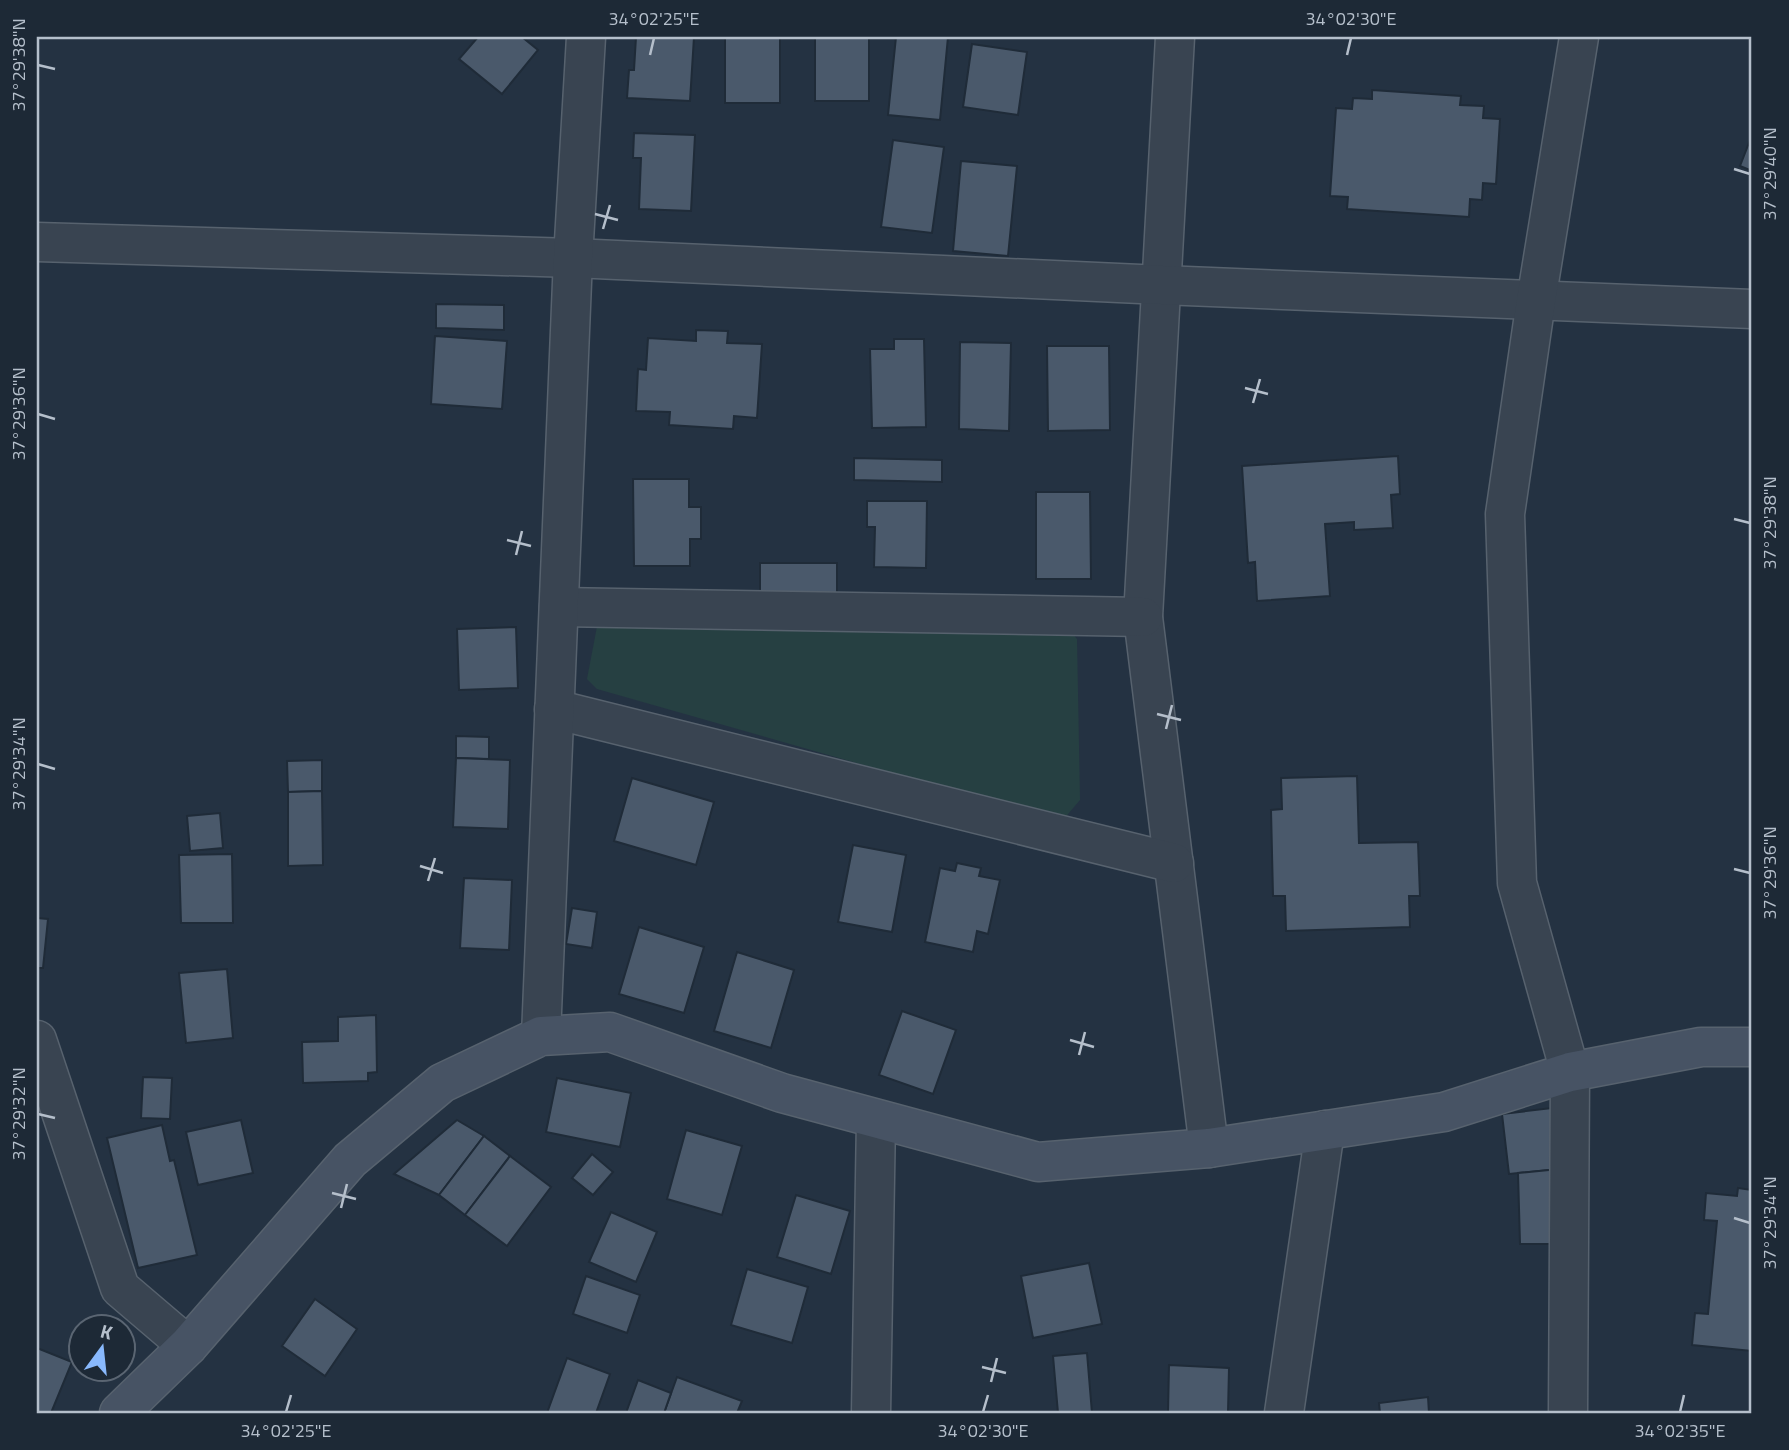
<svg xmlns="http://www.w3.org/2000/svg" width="1789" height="1450" font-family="'Titillium Web',sans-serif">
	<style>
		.green { fill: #264042 }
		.building { fill: #4a596b; stroke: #1f2b38; stroke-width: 2 }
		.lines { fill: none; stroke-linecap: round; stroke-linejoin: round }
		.street-casing { stroke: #57626e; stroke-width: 41 }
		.secondary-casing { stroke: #57626e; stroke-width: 41 }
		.street { stroke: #394451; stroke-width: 38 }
		.secondary { stroke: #475364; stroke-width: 38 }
		.ticks { fill: none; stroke: #b5bfcb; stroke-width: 2.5 }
		.neatline { fill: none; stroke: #b5bfcb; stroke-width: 2.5 }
		.ticks-label { font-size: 18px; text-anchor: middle; fill: #b5bfcb }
	</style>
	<rect width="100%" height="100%" fill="#243242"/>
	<polygon class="green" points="599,616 1066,626 1077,639 1080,800 1063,820 1032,813 597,689 587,679"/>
	<g class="building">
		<polygon points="478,37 522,37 538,50 502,94 459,59"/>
		<polygon points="636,37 694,37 690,101 627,98 629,70 634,70"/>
		<rect x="725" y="37" width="55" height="66"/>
		<rect x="815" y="37" width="54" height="64"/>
		<polygon points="896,37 948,37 940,120 888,115"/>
		<polygon points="972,44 1027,52 1018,115 963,107"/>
		<polygon points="1372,90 1461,96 1460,105 1484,106 1483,118 1500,119 1496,184 1483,183 1482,200 1470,199 1469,217 1347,209 1348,197 1330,196 1336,108 1352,109 1353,98 1372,99"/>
		<polygon points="634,133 695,135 691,211 639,209 641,158 633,158"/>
		<polygon points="1752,135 1752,171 1740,166"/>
		<polygon points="893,140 944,147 932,233 881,227"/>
		<polygon points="961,161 1017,166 1008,256 953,251"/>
		<polygon points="436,304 504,305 504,330 436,328"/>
		<polygon points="696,330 728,331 727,343 762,344 757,418 734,416 733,429 669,425 670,412 636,411 638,369 646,370 648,338 696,341"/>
		<polygon points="435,336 507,341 502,409 431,404"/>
		<polygon points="894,339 924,339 926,427 872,428 870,349 894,349"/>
		<polygon points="960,342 1011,343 1009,431 959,429"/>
		<polygon points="1047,346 1109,346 1110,430 1048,431"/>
		<polygon points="1398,456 1400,494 1391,495 1393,528 1354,530 1354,522 1325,524 1330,596 1257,601 1255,562 1248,563 1242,466"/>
		<polygon points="854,458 942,460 942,482 854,480"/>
		<polygon points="633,479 689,479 689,507 701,507 701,539 690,539 690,566 634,566"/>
		<polygon points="1036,492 1090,492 1091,579 1036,579"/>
		<polygon points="867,501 927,501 926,568 874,567 875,527 867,527"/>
		<rect x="760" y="563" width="77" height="32"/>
		<polygon points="516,627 518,688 459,690 457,629"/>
		<polygon points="456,736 489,737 489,759 456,758"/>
		<polygon points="456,758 510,760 508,829 453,827"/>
		<polygon points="322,760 322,791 288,792 287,761"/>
		<polygon points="1357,776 1359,843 1418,842 1420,896 1409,896 1410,927 1286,931 1285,896 1273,896 1271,810 1282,809 1281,778"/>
		<polygon points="632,778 714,802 696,865 614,841"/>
		<polygon points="322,791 323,865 288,866 288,792"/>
		<polygon points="220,813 223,848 190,851 187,816"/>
		<polygon points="853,845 906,855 892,932 838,922"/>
		<polygon points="232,854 233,923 181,923 179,855"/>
		<polygon points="957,863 981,868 979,876 1000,880 988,934 977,931 973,952 925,942 940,868 955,871"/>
		<polygon points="464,878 512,880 509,950 460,948"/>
		<polygon points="572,908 597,912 592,948 566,944"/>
		<polygon points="37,918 48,919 43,968 37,968"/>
		<polygon points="639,927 704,947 684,1013 619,994"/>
		<polygon points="737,952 794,970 771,1048 714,1031"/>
		<polygon points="227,969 233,1038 186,1043 179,973"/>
		<polygon points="902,1011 956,1030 933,1094 879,1075"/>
		<polygon points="376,1015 377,1072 368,1073 368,1081 303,1083 302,1042 338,1041 338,1017"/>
		<polygon points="143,1077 172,1078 170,1119 141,1118"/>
		<polygon points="557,1078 631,1093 620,1147 546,1132"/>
		<polygon points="1552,1108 1559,1169 1509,1174 1502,1114"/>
		<polygon points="241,1120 253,1173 198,1185 186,1132"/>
		<polygon points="457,1120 484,1136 439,1195 394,1174"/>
		<polygon points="162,1125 170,1161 174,1160 197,1255 138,1268 107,1138"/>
		<polygon points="686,1130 742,1146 722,1215 667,1199"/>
		<polygon points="484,1136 510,1156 465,1215 439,1195"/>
		<polygon points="592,1154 613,1172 593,1195 572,1178"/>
		<polygon points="510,1156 551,1187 507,1246 465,1215"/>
		<polygon points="1559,1169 1559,1244 1520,1244 1518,1173"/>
		<polygon points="1738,1188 1752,1190 1752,1351 1692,1345 1695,1313 1708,1314 1717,1221 1704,1220 1706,1193 1737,1196"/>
		<polygon points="796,1195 850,1211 831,1274 777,1257"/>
		<polygon points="611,1212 657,1232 636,1282 589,1262"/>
		<polygon points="1089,1263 1102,1324 1033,1338 1021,1276"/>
		<polygon points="747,1269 808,1287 792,1343 731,1325"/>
		<polygon points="586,1276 640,1295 627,1333 573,1314"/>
		<polygon points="315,1299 357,1329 325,1376 282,1346"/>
		<polygon points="37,1348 72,1362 51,1413 37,1413"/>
		<polygon points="1087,1353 1092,1413 1058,1413 1053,1356"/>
		<polygon points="567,1358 610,1374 596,1413 547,1413"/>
		<polygon points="1169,1365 1229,1368 1228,1413 1168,1413"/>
		<polygon points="677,1377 742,1401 737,1413 664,1413"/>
		<polygon points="638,1380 671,1393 664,1413 626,1413"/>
		<polygon points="1428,1397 1429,1413 1380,1413 1379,1403"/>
	</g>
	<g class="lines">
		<defs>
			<g id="street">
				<polyline points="1175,37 1143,617 1209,1148"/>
				<polyline points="37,242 573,258 1162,285 1752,309"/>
				<polyline points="559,607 1143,617"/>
				<polyline points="554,709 1174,863"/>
				<polyline points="541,1036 573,258 586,37"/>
				<polyline points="37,1040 120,1288 188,1346"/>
				<polyline points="871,1413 876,1119"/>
				<polyline points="1284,1413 1325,1130"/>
				<polyline points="1568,1413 1570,1072 1517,883 1505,514 1536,301 1579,37"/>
			</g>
			<polyline id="secondary" points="119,1413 188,1346 350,1160 442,1083 541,1036 610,1032 782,1093 1038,1162 1209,1148 1444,1112 1570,1072 1701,1047 1752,1047"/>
		</defs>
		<use href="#street" class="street-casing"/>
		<use href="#secondary" class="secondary-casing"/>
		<use href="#street" class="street"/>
		<use href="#secondary" class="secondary"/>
	</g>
	<path class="ticks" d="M650 55 654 38M1347 55 1351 38M38 65 55 69M1734 169 1750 174M595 214 618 220M603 229 610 205M1245 388 1268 394M1253 403 1260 379M38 414 55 419M1734 519 1750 523M507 540 531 546M516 555 522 531M1157 714 1181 720M1166 729 1172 705M38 764 55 769M420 866 443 873M1734 869 1750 873M428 881 435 858M1070 1040 1094 1047M1079 1055 1085 1032M38 1114 55 1118M332 1193 356 1199M341 1208 347 1184M1734 1218 1750 1223M982 1367 1006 1373M991 1382 997 1358M286 1412 291 1395M983 1412 988 1395M1680 1412 1684 1395"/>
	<rect width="1789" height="1450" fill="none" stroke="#1d2936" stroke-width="77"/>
	<g transform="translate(102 1348) rotate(15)"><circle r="33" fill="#1d2936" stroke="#5a6572" stroke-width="2"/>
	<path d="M0-5L12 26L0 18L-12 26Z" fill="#89b9fd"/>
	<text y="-10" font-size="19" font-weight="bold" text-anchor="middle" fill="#b5bfcb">K</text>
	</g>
	<rect x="38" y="38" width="1712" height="1374" class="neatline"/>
	<g class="ticks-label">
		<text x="654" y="25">34°02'25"E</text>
		<text x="1351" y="25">34°02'30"E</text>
		<text transform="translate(19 65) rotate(-90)" y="6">37°29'38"N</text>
		<text transform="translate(1770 174) rotate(-90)" y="6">37°29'40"N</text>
		<text transform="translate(19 414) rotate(-90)" y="6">37°29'36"N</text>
		<text transform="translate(1770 523) rotate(-90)" y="6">37°29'38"N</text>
		<text transform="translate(19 764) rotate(-90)" y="6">37°29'34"N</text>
		<text transform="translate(1770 873) rotate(-90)" y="6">37°29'36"N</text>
		<text transform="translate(19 1114) rotate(-90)" y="6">37°29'32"N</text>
		<text transform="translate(1770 1223) rotate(-90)" y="6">37°29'34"N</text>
		<text x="286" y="1437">34°02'25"E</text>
		<text x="983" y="1437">34°02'30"E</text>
		<text x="1680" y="1437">34°02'35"E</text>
	</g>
</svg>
